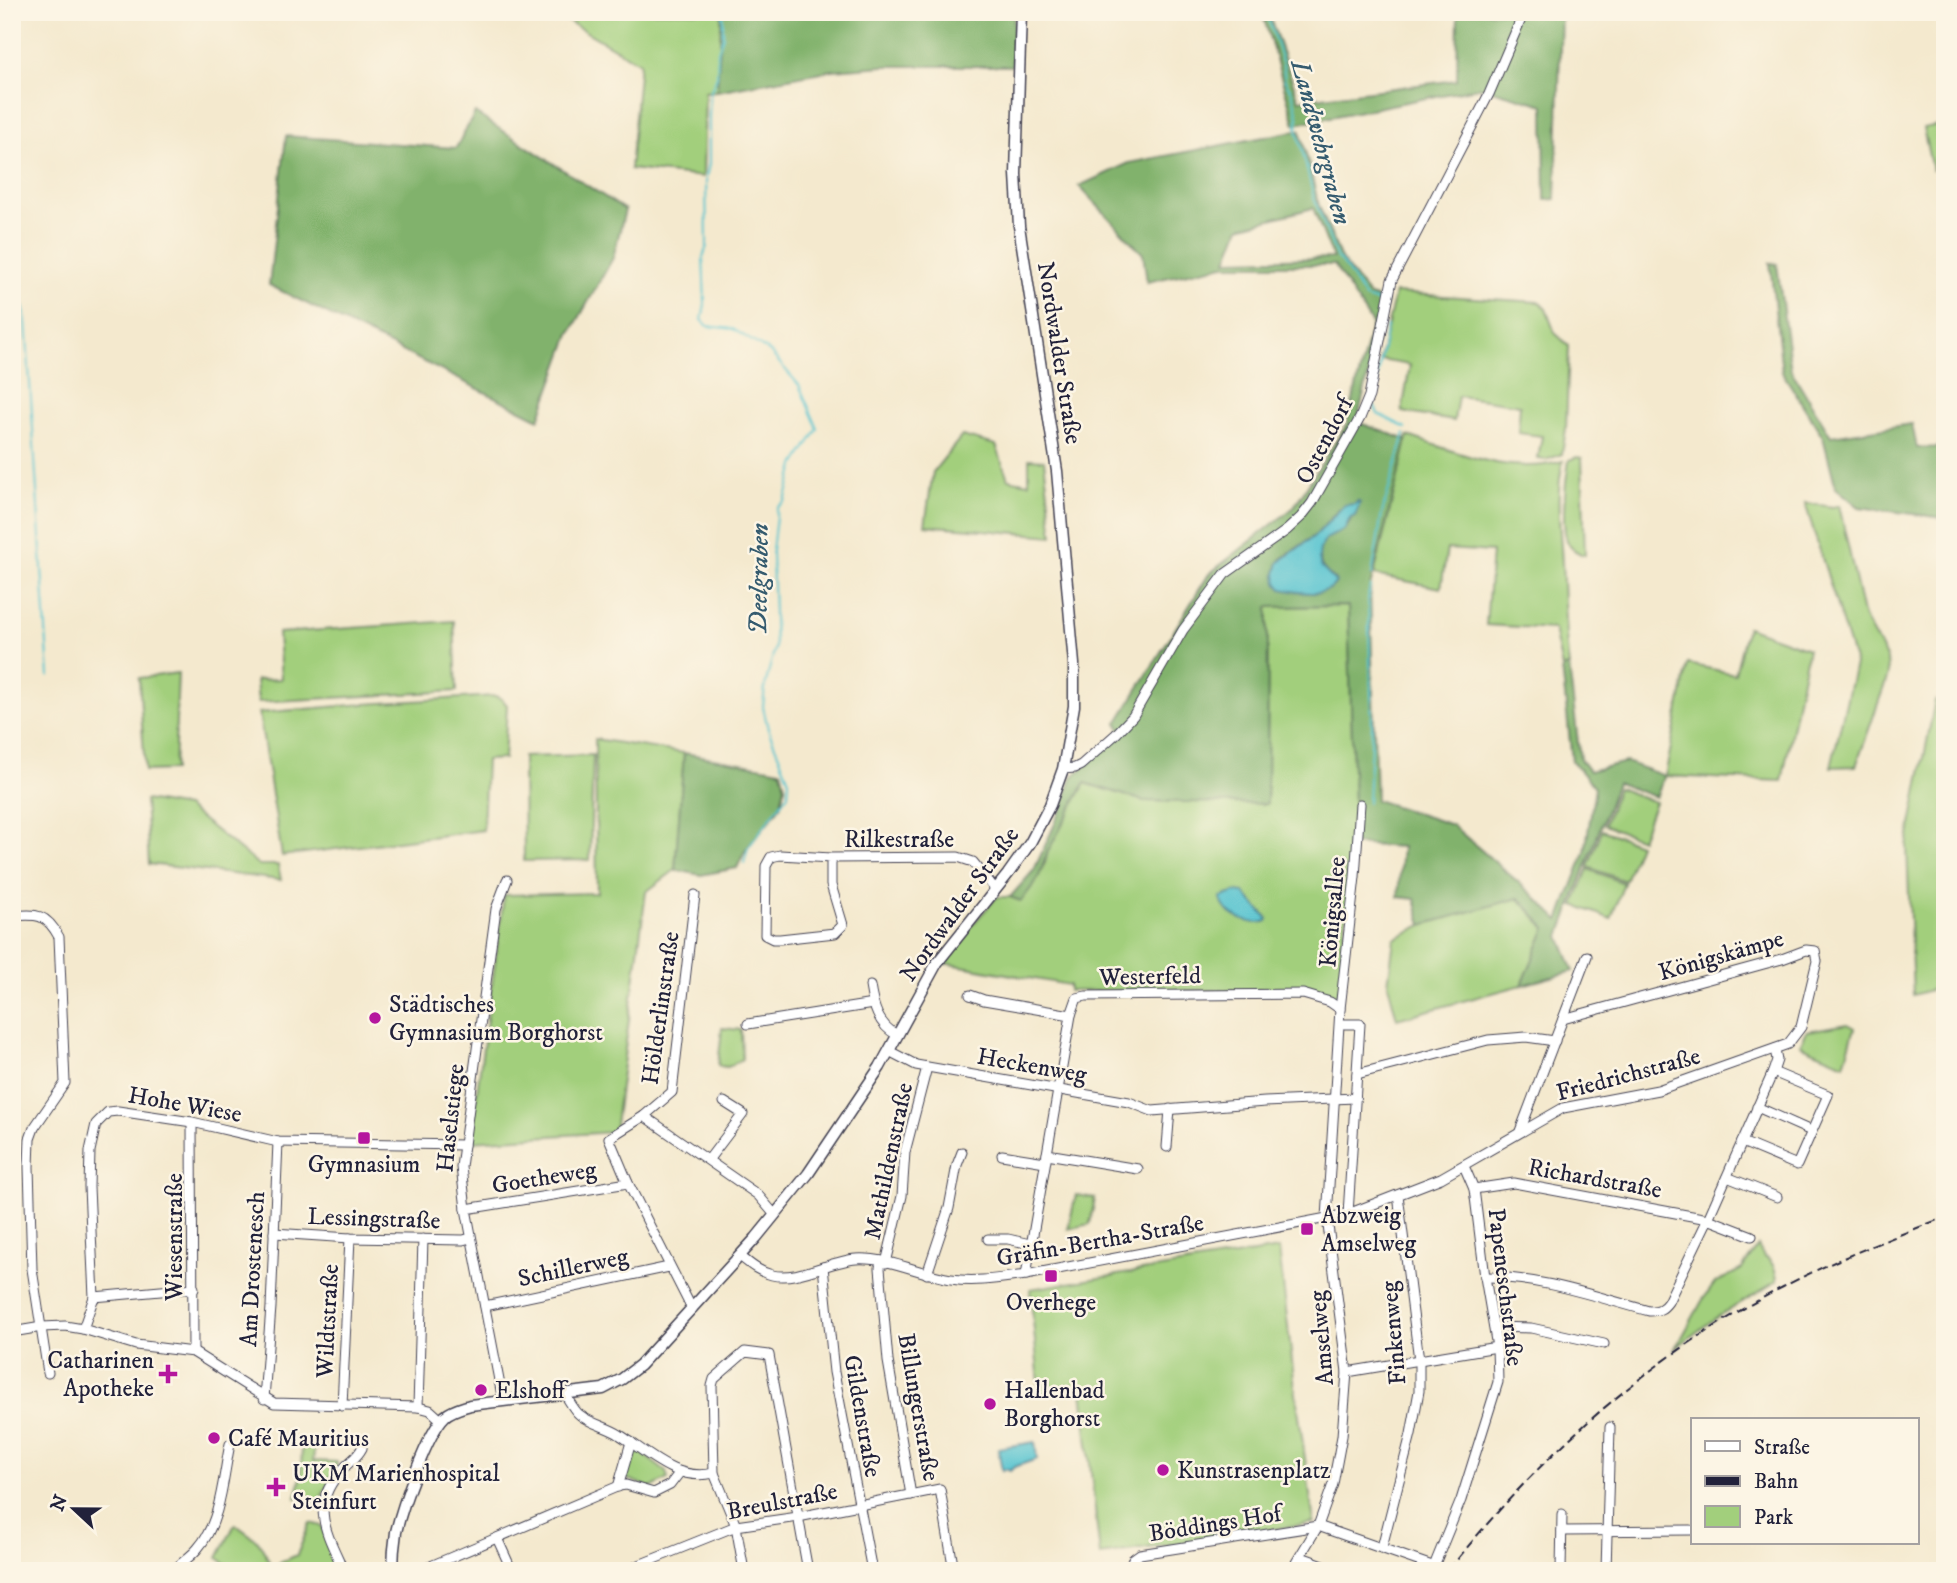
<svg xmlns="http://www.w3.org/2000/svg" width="1957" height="1583" font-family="'IM FELL DW Pica',serif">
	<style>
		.green { fill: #a2cf7c; stroke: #62785c; stroke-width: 2 }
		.forest { fill: #81b26c; stroke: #526a54; stroke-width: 2; fill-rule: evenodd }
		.water { fill: #58c4d0; stroke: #3d7386; stroke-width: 2 }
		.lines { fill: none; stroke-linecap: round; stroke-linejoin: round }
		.stream { stroke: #58c4d0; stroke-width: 2 }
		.minor-casing { stroke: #424051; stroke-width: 11 }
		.tertiary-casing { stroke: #424051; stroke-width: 13 }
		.minor { stroke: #fff; stroke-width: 9 }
		.tertiary { stroke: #fff; stroke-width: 10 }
		.rail { stroke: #22223b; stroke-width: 2; stroke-dasharray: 10 5; stroke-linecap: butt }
		.poi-dot { fill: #b5179e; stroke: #fcf5e5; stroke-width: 2.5 }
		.labels { text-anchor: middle; stroke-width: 5; stroke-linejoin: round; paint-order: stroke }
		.street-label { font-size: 24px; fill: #22223b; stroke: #fcf5e5 }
		.poi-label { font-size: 24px; fill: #22223b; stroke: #fcf5e5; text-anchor: start }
		.water-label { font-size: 26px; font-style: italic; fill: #355b6f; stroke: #fcf5e5 }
	</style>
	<rect width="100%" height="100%" fill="#fcf5e5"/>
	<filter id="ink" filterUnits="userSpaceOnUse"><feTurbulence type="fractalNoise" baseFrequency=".0143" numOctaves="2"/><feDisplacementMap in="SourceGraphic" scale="14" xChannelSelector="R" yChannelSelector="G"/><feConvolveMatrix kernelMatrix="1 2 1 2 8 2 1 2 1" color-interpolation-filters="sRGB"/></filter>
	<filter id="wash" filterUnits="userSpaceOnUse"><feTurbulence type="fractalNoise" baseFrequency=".00686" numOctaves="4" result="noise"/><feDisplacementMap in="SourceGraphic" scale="28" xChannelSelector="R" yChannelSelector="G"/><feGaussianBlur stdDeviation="1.57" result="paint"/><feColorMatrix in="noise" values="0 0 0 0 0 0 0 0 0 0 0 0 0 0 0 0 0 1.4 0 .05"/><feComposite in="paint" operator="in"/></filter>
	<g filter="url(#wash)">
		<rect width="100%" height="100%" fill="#f4e9ce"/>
		<g class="green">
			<polygon points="552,12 722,12 717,91 705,92 703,177 630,169 640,63"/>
			<polygon points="1944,124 1945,167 1932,170 1923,128"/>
			<polygon points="1395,293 1539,302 1546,309 1555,333 1569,346 1566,429 1562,454 1546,460 1538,459 1542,436 1518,433 1520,405 1458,396 1454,421 1402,412 1410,365 1380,360"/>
			<polygon points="962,436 996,445 1008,479 1029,483 1029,459 1044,460 1053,536 925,525 933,472"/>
			<path d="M1408 436C1458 452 1510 477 1563 461 1556 491 1559 517 1561 547 1564 587 1564 627 1569 666L1562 668 1554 629 1486 625 1492 552 1447 549 1441 588 1374 575Z"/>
			<path d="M1577 457 1582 458 1585 555C1579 554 1571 549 1568 543 1560 527 1566 478 1569 460Z"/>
			<polygon points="1805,503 1833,507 1839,505 1864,618 1887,659 1888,675 1856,766 1831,767 1855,664"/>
			<polygon points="1348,606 1354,805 1341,985 1335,999 1309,990 1069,991 1069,985 944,963 955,944 997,897 1010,897 1021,901 1045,863 1048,851 1085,783 1144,801 1267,803 1268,607"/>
			<polygon points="454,621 457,691 258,702 256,680 281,679 278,633"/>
			<polygon points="1747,627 1808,649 1782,781 1665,776 1688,664 1735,674"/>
			<polygon points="178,673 174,770 145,771 139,678"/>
			<polygon points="495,696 502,699 507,705 504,759 486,760 483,830 282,856 259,713 364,704"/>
			<polygon points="1935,700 1945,703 1945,986 1913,995 1907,846"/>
			<path d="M595 739 684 753 675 870 646 892 614 1132 471 1141C480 1059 494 978 504 895L597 893Z"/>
			<polygon points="593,755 590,860 524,861 523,757"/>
			<polygon points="1618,788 1655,802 1641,839 1604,825"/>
			<polygon points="145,800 186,807 259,865 278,865 281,880 149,864"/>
			<polygon points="1602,830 1639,844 1625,881 1588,867"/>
			<polygon points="1588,869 1624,883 1611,919 1574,905"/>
			<polygon points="1518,898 1546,928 1522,985 1397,1019 1388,984 1394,939 1422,925"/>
			<polygon points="1848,1024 1855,1028 1844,1064 1800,1045 1807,1031"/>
			<polygon points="722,1028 741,1030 742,1059 728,1067 718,1066"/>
			<polygon points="1076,1195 1095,1198 1090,1224 1068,1229"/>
			<path d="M1758 1246 1764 1257C1773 1260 1776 1271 1777 1281L1714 1319 1673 1350 1681 1339 1702 1301 1715 1283 1742 1269Z"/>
			<polygon points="1279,1249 1295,1387 1314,1523 1100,1555 1082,1390 1040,1394 1030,1289"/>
			<polygon points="302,1443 315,1444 313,1461 337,1462 336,1471 318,1503 296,1498 301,1478"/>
			<polygon points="635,1448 666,1472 668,1479 651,1488 625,1478"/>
			<polygon points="310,1523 322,1526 340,1571 254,1571 256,1567 249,1564 245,1571 235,1571 218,1558 235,1524 258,1541 274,1569 279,1563 297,1555"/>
		</g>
		<g class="forest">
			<polygon points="722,12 1014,12 1012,66 884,66 833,70 717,91"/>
			<polygon points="1262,12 1268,12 1299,100 1457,80 1458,12 1561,12 1556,199 1545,200 1544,105 1482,87 1295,124"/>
			<polygon points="475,113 625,210 613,258 570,334 539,419 269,285 286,136 456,148"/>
			<path d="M1300 130 1319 206 1341 259 1369 296 1386 301 1357 422 1407 440 1370 587 1376 800 1452 825 1532 894 1559 920 1585 852 1595 787 1572 761 1562 668 1569 666 1580 759 1589 771 1626 762 1665 776 1656 797 1617 783 1560 936 1574 971 1522 985 1546 928 1519 898 1422 925 1415 899 1398 897 1402 847 1351 844 1354 805 1348 606 1268 607 1267 804 1144 801 1085 783 1048 851 1038 879 1021 901 1010 897 1034 870 1063 806 1072 777 1122 734 1117 723 1209 574 1293 508 1347 424 1372 324 1334 265H1224L1147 282 1143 254 1079 186 1129 163ZM1313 208 1333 258 1227 260 1240 227ZM1357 501C1354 509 1351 522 1346 528 1341 533 1331 534 1326 539 1312 553 1320 569 1333 578L1276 574 1279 562 1284 557 1317 534 1339 509 1356 504Z"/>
			<polygon points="1770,263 1777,264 1791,370 1831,436 1912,424 1917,448 1945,447 1945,518 1859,507 1836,488 1823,437 1782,372"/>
			<polygon points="684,753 781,770 785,787 780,807 745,851 737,868 701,875 675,870"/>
		</g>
		<g class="water">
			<path d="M1358 501 1360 503 1355 516 1350 518 1345 529 1326 539 1320 549 1319 559 1321 567 1336 582C1327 599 1298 592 1282 589L1277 583 1276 574 1279 562 1317 534 1344 505 1355 504Z"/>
			<path d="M1236 892 1244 893 1268 919 1267 921C1254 928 1221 915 1221 897Z"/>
			<polygon points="1035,1442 1037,1459 1014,1467 1010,1471 1006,1469 1002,1471 998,1448"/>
		</g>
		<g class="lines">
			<g class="stream">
				<polyline points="723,12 723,36 718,51 717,76 710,93 709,117 709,164 706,178 707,246 703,257 705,304 702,320 708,326 733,329 770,352 799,385 818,429 795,465 785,501 777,508 772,551 775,647 765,686 763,707 768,729 789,780 788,794 748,848 744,863"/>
				<polyline points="1266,12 1283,64 1285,81 1292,92 1298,116 1297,129 1314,198 1337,258 1344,265 1365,298 1382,303"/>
				<polyline points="12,253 26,321 49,676"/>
				<polyline points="1387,326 1373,403 1378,414 1406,428"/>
				<polyline points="1372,575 1382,513 1405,434"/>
				<polyline points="1368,803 1372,725 1368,598 1370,586"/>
			</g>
		</g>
	</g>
	<g filter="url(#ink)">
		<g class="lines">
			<defs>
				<g id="minor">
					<polyline points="1063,769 1075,768 1081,765 1116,734 1133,716 1183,630 1225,574 1287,530 1301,517 1312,503 1360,418 1369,396 1392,280 1489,94 1524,12"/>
					<polyline points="831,858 831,885 843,925 835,933 780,939 773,939 765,935 766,866 771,857 780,855 831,858 958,857 973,862 995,889"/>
					<path d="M12 916C37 914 46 913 59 937L65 1083 34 1128 30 1139 29 1167 32 1269 48 1373"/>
					<path d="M870 986C873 1006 878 1025 897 1035"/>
					<polyline points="970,995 984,1000 1071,1015"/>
					<polyline points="748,1024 873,1004"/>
					<polyline points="1340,1024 1360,1024 1348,1214"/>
					<polyline points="889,1051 916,1065 1129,1102 1152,1111 1265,1102 1355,1098"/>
					<polyline points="1357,1074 1488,1040 1526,1037 1555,1041"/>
					<polyline points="1757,1107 1811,1131"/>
					<polyline points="644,1116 758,1195 775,1215"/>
					<polyline points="192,1122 193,1352"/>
					<polyline points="1520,1131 1587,956"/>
					<polyline points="1742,1142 1797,1165 1828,1095 1773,1072"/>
					<polyline points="1167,1147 1170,1109"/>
					<polyline points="1047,1154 1138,1169"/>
					<polyline points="1002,1155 1045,1162"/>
					<polyline points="709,1159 743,1114 724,1102"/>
					<polyline points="1727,1177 1777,1197"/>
					<path d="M1474 1189 1514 1183 1708 1219 1668 1302C1663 1309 1659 1311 1649 1311 1596 1297 1541 1277 1485 1277"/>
					<polyline points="466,1209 628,1183"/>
					<polyline points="274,1233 350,1238 463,1240 471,1238"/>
					<polyline points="1752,1236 1708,1219 1773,1072 1777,1060 1775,1049"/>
					<polyline points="988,1239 1008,1239 1030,1244"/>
					<path d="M740 1256C750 1264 759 1272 772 1275 797 1281 830 1261 856 1259 888 1257 920 1274 951 1279 976 1283 1002 1278 1026 1275L1348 1214 1441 1178 1563 1108 1658 1090 1788 1044 1801 1027 1817 961 1815 951 1806 950 1782 959 1563 1019"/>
					<polyline points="881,1261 880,1268 888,1361 911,1495"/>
					<polyline points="886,1263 902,1196 905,1152 927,1067"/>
					<polyline points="823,1267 834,1372 872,1571"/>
					<polyline points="927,1274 949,1208 957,1165 962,1152"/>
					<polyline points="1026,1275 1071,1015 1077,998 1086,996 1303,994 1330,1002 1340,1009"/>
					<polyline points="94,1297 194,1288"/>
					<polyline points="485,1306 669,1267"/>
					<polyline points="692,1309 628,1183 609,1138 644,1116 672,1092 695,895"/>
					<polyline points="1494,1327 1531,1328 1604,1344"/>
					<polyline points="83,1329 94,1297 89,1187 90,1151 96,1124 108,1112 118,1111 192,1122 278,1142 464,1145"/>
					<polyline points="12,1332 42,1327 65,1326 83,1329 136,1345 193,1352 274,1403 418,1407 430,1410 441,1420"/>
					<polyline points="1347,1372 1497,1347"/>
					<path d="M564 1393C569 1400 574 1411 580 1415 591 1424 608 1427 620 1435 650 1454 676 1482 714 1473"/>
					<polyline points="264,1399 271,1307 278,1142"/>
					<polyline points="503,1401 466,1209 461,1167 496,909 507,880"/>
					<polyline points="342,1406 350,1238"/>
					<polyline points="418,1407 423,1239"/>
					<polyline points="618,1487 631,1442"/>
					<polyline points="1562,1531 1691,1530"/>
					<polyline points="497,1538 512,1571"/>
					<polyline points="1382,1547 1411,1434 1419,1391 1419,1360 1398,1195"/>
					<polyline points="1301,1557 1340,1571"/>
					<polyline points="12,1566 19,1571"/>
					<path d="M174 1571C181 1562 191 1557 198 1548 221 1522 223 1477 230 1444"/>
					<path d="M344 1571C326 1532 308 1504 344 1468 351 1460 357 1458 362 1448"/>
					<polyline points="419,1571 619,1486 626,1485 654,1493 670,1485 680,1472"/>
					<polyline points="624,1571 736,1526 798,1517 940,1489 954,1571"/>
					<polyline points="744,1571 736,1526 714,1473 712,1386 714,1379 745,1352 769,1355 808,1571"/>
					<polyline points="1128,1571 1133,1559 1140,1554 1318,1526 1435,1567"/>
					<polyline points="1291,1571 1318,1526 1333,1484 1342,1436 1347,1372 1327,1218 1340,1009 1355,877 1360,804"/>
					<polyline points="1432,1571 1461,1500 1498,1382 1497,1347 1485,1277 1474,1189 1464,1166"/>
					<polyline points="1561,1571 1562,1514"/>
					<polyline points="1606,1571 1610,1427"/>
				</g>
				<path id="tertiary" d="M393 1571C393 1558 394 1545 396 1532 402 1507 427 1433 445 1416 452 1410 461 1408 470 1405L603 1389 622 1379 640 1365 756 1238 808 1174 880 1067 937 963 1008 874 1030 843 1050 805 1063 769 1074 706V664L1057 471 1019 226 1016 174 1021 12"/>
			</defs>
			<use href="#minor" class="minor-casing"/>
			<use href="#tertiary" class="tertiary-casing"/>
			<use href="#minor" class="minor"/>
			<use href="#tertiary" class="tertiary"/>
			<path class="rail" d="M1448 1571C1541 1454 1650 1356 1783 1287 1835 1259 1890 1239 1945 1217"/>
		</g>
	</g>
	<g class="poi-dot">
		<circle cx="375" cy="1018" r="7"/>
		<rect x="357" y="1131" width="14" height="14" rx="3.5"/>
		<rect x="1300" y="1222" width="14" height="14" rx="3.5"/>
		<rect x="1044" y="1269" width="14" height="14" rx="3.5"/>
		<path d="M164.5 1363.5h7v7h7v7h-7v7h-7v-7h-7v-7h7z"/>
		<circle cx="481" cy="1390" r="7"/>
		<circle cx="990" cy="1404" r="7"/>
		<circle cx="214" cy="1438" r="7"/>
		<circle cx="1163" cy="1470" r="7"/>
		<path d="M272.5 1476.5h7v7h7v7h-7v7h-7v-7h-7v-7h7z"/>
	</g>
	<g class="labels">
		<g class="street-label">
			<text transform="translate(1060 353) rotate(81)" y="8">Nordwalder Straße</text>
			<text transform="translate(1324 440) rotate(-62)" y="8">Ostendorf</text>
			<text x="899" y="847">Rilkestraße</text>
			<text transform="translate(959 904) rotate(-54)" y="8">Nordwalder Straße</text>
			<text transform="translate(1332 912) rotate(-85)" y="8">Königsallee</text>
			<text transform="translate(1721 955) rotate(-16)" y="8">Königskämpe</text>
			<text transform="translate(1150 976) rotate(-1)" y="8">Westerfeld</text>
			<text transform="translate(660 1008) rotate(-82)" y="8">Hölderlinstraße</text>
			<text transform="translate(1032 1065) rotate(10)" y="8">Heckenweg</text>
			<text transform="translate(1628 1074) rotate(-15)" y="8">Friedrichstraße</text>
			<text transform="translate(185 1104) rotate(10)" y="8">Hohe Wiese</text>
			<text transform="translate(450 1118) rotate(-84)" y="8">Haselstiege</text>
			<text transform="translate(888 1161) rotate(-78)" y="8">Mathildenstraße</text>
			<text transform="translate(544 1177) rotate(-9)" y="8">Goetheweg</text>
			<text transform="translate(1595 1178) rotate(10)" y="8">Richardstraße</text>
			<text transform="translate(374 1218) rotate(2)" y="8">Lessingstraße</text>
			<text transform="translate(174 1237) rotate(-90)" y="8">Wiesenstraße</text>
			<text transform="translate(1100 1240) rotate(-10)" y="8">Gräfin-Bertha-Straße</text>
			<text transform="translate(573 1267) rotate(-12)" y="8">Schillerweg</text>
			<text transform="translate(252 1269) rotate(-87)" y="8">Am Drostenesch</text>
			<text transform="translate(1506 1287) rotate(83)" y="8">Papeneschstraße</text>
			<text transform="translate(327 1321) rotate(-87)" y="8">Wildtstraße</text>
			<text transform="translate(1393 1333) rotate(-95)" y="8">Finkenweg</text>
			<text transform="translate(1321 1338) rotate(-95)" y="8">Amselweg</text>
			<text transform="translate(919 1407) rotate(80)" y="8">Billungerstraße</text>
			<text transform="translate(863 1416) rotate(80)" y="8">Gildenstraße</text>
			<text transform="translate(782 1501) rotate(-11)" y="8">Breulstraße</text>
			<text transform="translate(1215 1523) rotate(-9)" y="8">Böddings Hof</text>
		</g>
		<g class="poi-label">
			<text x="389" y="1012">Städtisches<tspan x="389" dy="28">Gymnasium Borghorst</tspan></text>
			<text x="364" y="1172" text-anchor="middle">Gymnasium</text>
			<text x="1321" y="1223">Abzweig<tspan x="1321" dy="28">Amselweg</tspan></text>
			<text x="1051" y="1310" text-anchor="middle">Overhege</text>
			<text x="154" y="1368" text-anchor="end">Catharinen<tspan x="154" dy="28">Apotheke</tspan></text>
			<text x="495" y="1398">Elshoff</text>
			<text x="1004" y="1398">Hallenbad<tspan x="1004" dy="28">Borghorst</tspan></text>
			<text x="228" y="1446">Café Mauritius</text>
			<text x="1177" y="1478">Kunstrasenplatz</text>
			<text x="292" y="1481">UKM Marienhospital<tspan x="292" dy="28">Steinfurt</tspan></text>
		</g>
		<g class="water-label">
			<text transform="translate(1322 142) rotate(75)" y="9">Landwehrgraben</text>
			<text transform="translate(758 579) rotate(-89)" y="9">Deelgraben</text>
		</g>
	</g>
	<rect width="1957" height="1583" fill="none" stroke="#fcf5e5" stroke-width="42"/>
	<rect x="1691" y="1418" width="228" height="126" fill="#fcf5e5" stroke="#a5a1a1" stroke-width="2"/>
	<rect x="1705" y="1441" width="35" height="10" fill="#ffffff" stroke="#a5a1a1" stroke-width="2"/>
	<text x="1754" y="1454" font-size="21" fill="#22223b">Straße</text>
	<rect x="1705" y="1476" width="35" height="10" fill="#22223b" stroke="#a5a1a1" stroke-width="2"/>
	<text x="1754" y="1488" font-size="21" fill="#22223b">Bahn</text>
	<rect x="1705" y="1506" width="35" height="21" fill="#a2cf7c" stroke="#a5a1a1" stroke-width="2"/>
	<text x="1754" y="1524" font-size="21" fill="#22223b">Park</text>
	<g transform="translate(74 1509) rotate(292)" stroke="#fcf5e5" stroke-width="5" paint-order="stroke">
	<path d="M0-5L12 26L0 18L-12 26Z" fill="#22223b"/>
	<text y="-10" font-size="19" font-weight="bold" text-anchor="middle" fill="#22223b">N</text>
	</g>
</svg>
